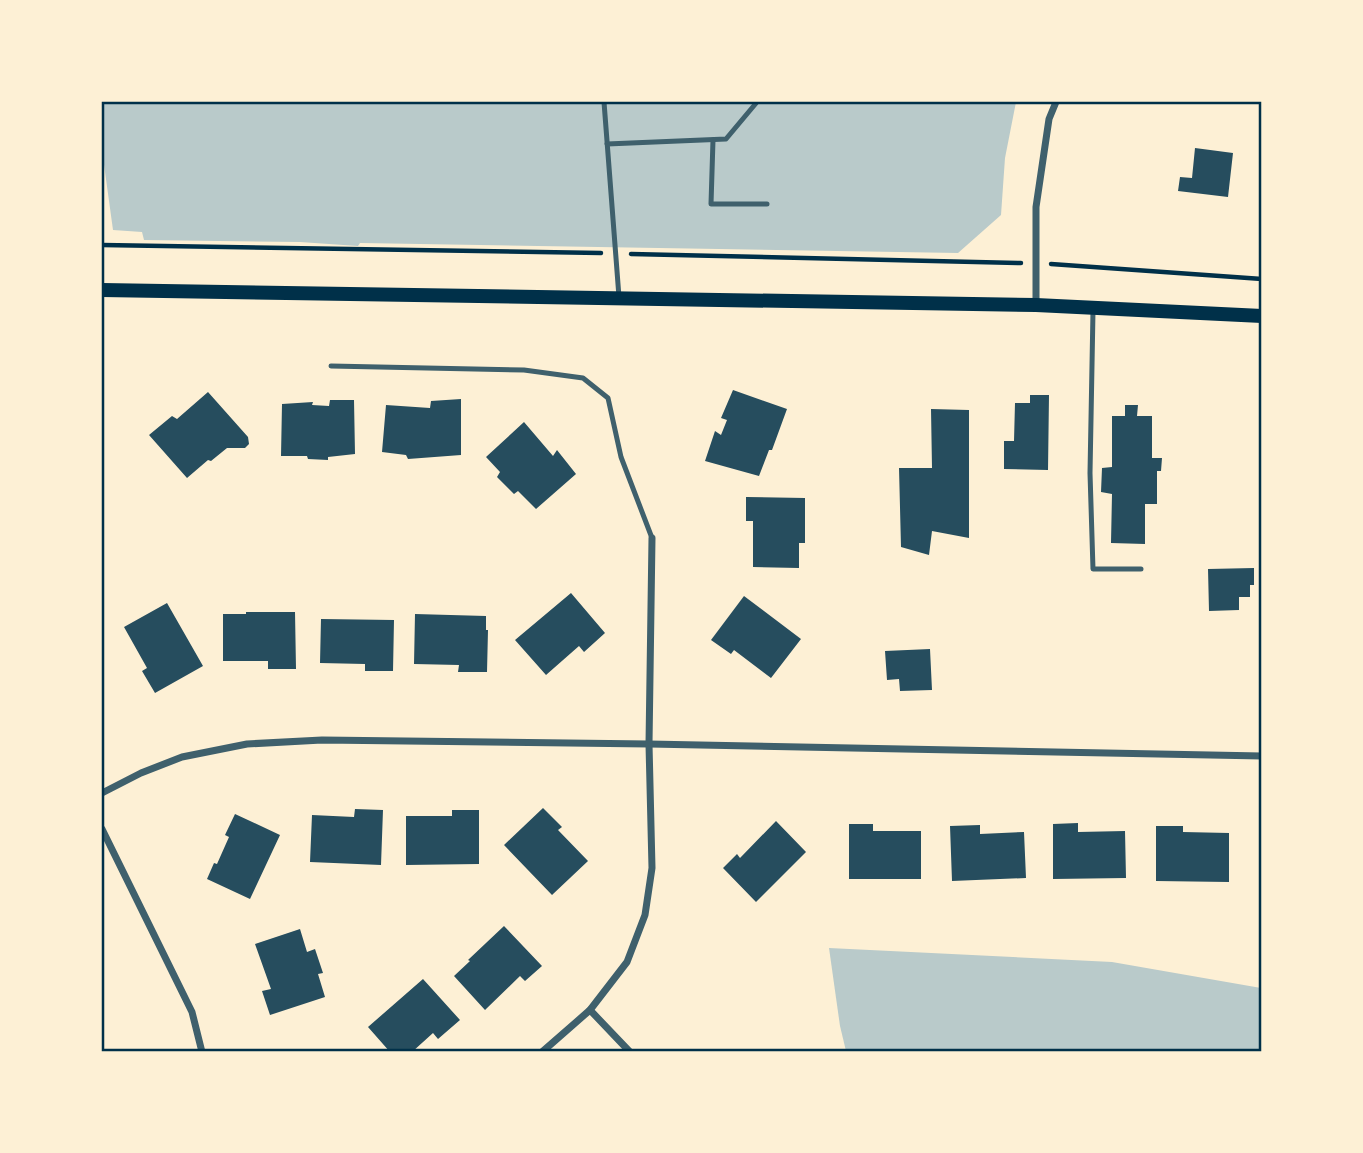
<svg xmlns="http://www.w3.org/2000/svg" width="1363" height="1153" font-family="'PT Sans',sans-serif">
	<style>
		.green { fill: #b9caca }
		.building { fill: #264d5e }
		.lines { fill: none; stroke-linecap: round; stroke-linejoin: round }
		.path { stroke: #003049; stroke-width: 4.5 }
		.service { stroke: #3f606c; stroke-width: 5 }
		.minor { stroke: #3f606c; stroke-width: 7 }
		.secondary { stroke: #003049; stroke-width: 14 }
		.neatline { fill: none; stroke: #003049; stroke-width: 2.5 }
	</style>
	<rect width="100%" height="100%" fill="#fdf0d5"/>
	<g class="green">
		<polygon points="102,102 1016,102 1005,158 1001,215 958,253 360,243 358,246 300,242 144,240 142,232 113,230 102,150"/>
		<polygon points="829,948 1112,962 1261,988 1261,1051 846,1051 840,1026"/>
	</g>
	<g class="building">
		<polygon points="1195,148 1233,153 1228,197 1178,191 1180,177 1192,178"/>
		<polygon points="733,390 787,409 772,450 769,450 759,476 705,461 715,431 721,435 727,420 721,418"/>
		<polygon points="208,392 248,437 249,444 245,448 227,448 211,461 208,460 187,478 149,435 172,416 177,419"/>
		<polygon points="1030,395 1049,395 1048,470 1004,469 1004,441 1014,441 1015,403 1030,403"/>
		<polygon points="461,399 461,455 408,459 406,455 382,452 386,405 430,408 431,401"/>
		<polygon points="330,400 354,400 355,454 328,457 328,460 308,459 307,456 281,456 282,404 313,402 312,405 329,406"/>
		<polygon points="1125,405 1138,405 1137,416 1152,416 1152,458 1162,458 1161,471 1157,471 1157,504 1145,504 1145,544 1111,543 1112,494 1101,492 1102,468 1112,467 1112,416 1125,416"/>
		<polygon points="931,409 969,410 969,538 932,531 929,555 901,547 899,468 932,468"/>
		<polygon points="524,422 553,456 557,450 576,474 536,509 518,491 514,494 497,477 500,472 486,457"/>
		<polygon points="746,497 805,498 805,543 799,543 799,568 753,567 753,521 746,521"/>
		<polygon points="1254,568 1254,585 1250,585 1250,597 1239,597 1239,610 1209,611 1208,569"/>
		<polygon points="571,593 605,633 584,652 579,646 546,675 515,640"/>
		<polygon points="744,596 801,639 771,678 734,650 731,654 711,640"/>
		<polygon points="167,603 203,666 155,693 142,671 147,668 124,627"/>
		<polygon points="246,612 295,612 296,669 268,669 268,661 223,661 223,614 246,614"/>
		<polygon points="415,614 486,616 486,630 488,630 487,672 458,672 459,665 414,664"/>
		<polygon points="321,619 394,620 393,671 365,671 365,664 320,663"/>
		<polygon points="930,649 932,690 900,691 899,679 887,680 885,651"/>
		<polygon points="543,808 562,827 558,830 588,861 552,895 504,845"/>
		<polygon points="355,809 383,810 381,865 310,862 312,815 354,817"/>
		<polygon points="452,810 479,810 479,864 406,865 406,816 452,816"/>
		<polygon points="235,814 280,835 250,899 207,879 214,863 217,864 229,837 225,835"/>
		<polygon points="776,821 806,852 756,902 723,868 737,854 740,858"/>
		<polygon points="1078,823 1078,832 1125,831 1126,878 1053,879 1053,824"/>
		<polygon points="849,824 873,824 873,831 921,831 921,879 849,879"/>
		<polygon points="980,825 980,834 1024,832 1026,878 952,881 950,826"/>
		<polygon points="1156,826 1183,826 1183,832 1229,833 1229,882 1156,881"/>
		<polygon points="504,926 542,966 525,981 520,976 485,1010 454,976 470,961 468,960"/>
		<polygon points="300,929 307,952 315,949 323,973 318,974 325,997 270,1015 262,991 271,989 255,944"/>
		<polygon points="423,979 460,1020 438,1039 433,1033 412,1052 390,1052 368,1027"/>
	</g>
	<g class="lines">
		<g class="path">
			<polyline points="102,245 601,253"/>
			<polyline points="631,254 1021,263"/>
			<polyline points="1051,264 1262,279"/>
		</g>
		<g class="service">
			<polyline points="604,102 619,297"/>
			<polyline points="713,140 711,204 767,204"/>
			<polyline points="607,144 726,139 757,102"/>
			<polyline points="1093,311 1090,473 1093,569 1141,569"/>
			<polyline points="331,366 524,370 583,378 608,398 621,457 652,538"/>
		</g>
		<g class="minor">
			<polyline points="1036,305 1036,207 1049,119 1056,102"/>
			<polyline points="102,793 141,773 182,757 247,744 322,740 649,744 1262,756"/>
			<polyline points="102,829 192,1012 202,1052"/>
			<polyline points="590,1010 630,1052"/>
			<polyline points="542,1052 590,1010 627,962 645,915 652,868 649,744 652,538"/>
		</g>
		<polyline class="secondary" points="102,290 1036,305 1262,316"/>
	</g>
	<rect width="1363" height="1153" fill="none" stroke="#fdf0d5" stroke-width="206"/>
	<rect x="103" y="103" width="1157" height="947" class="neatline"/>
</svg>
